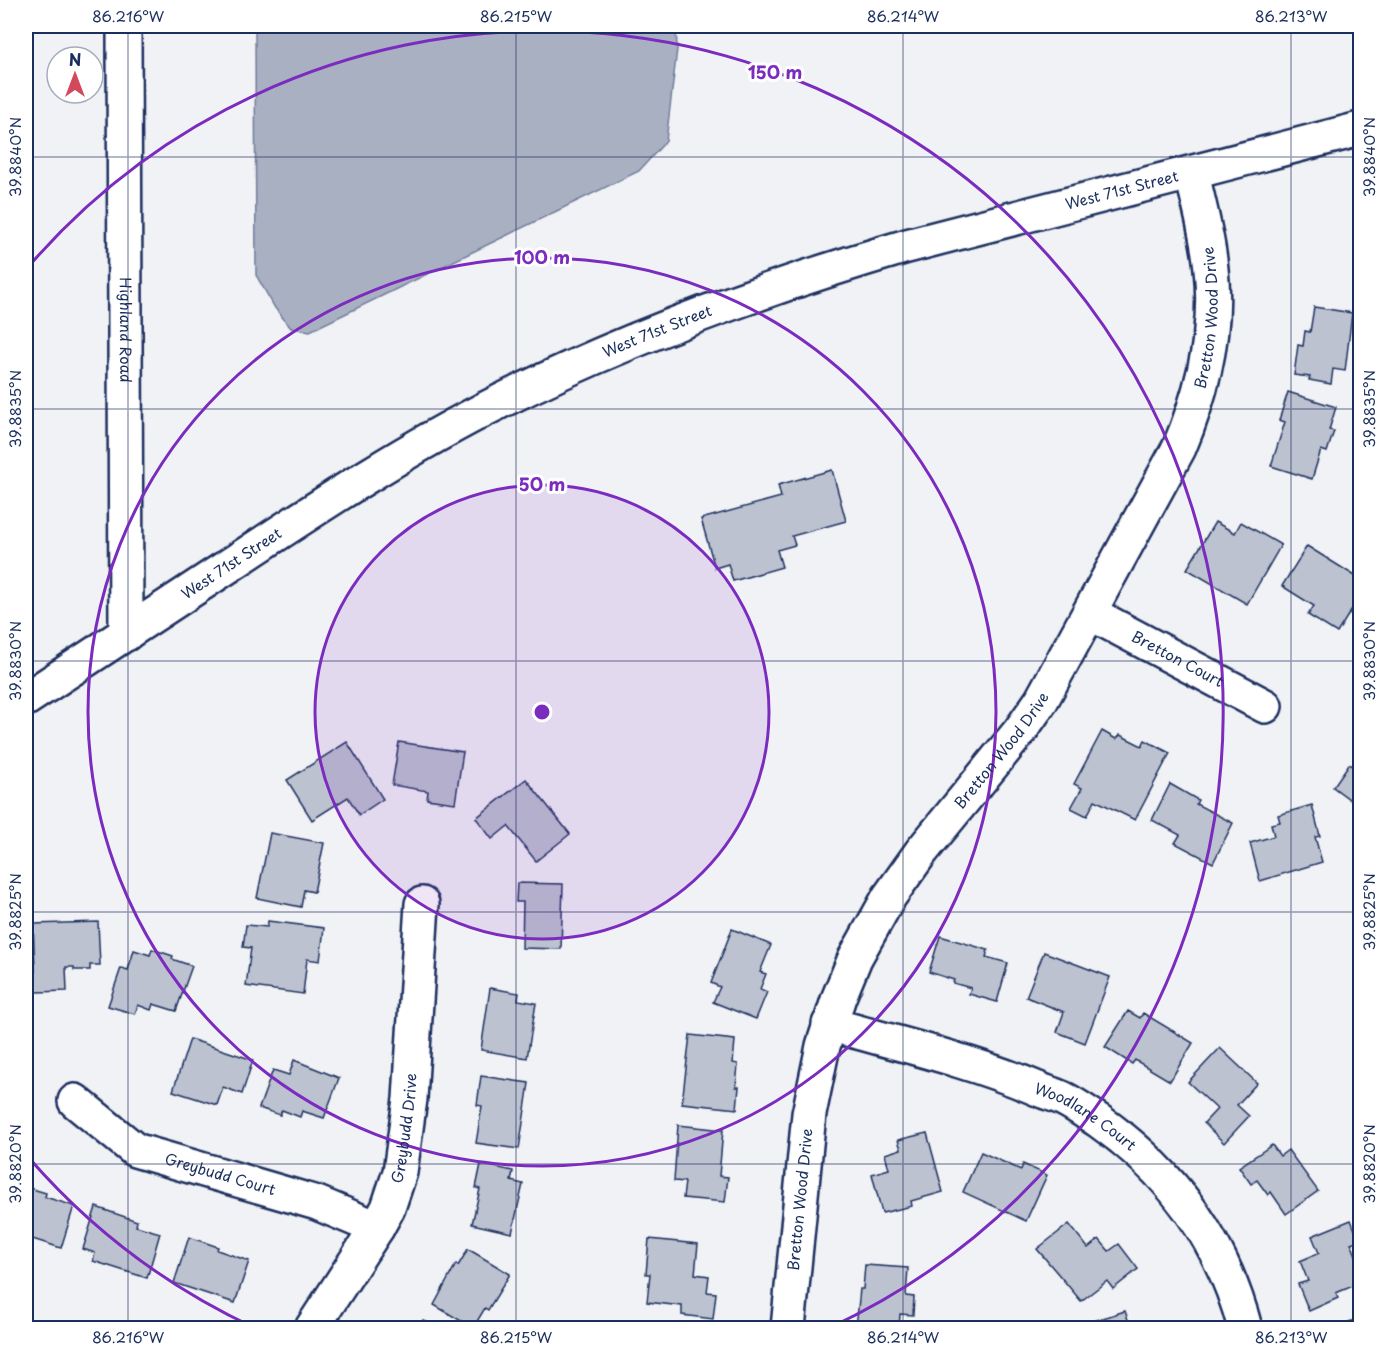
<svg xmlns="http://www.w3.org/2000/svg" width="1386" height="1354" font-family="'Playpen Sans',sans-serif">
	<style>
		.water { fill: #a8b0c2; stroke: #707c9a; stroke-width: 1.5 }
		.building { fill: #bcc2d0; stroke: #1b2f5e; stroke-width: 1.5 }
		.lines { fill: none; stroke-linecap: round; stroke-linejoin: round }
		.minor-casing { stroke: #1b2f5e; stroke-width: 38 }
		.major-casing { stroke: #1b2f5e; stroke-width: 38 }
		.minor { stroke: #fff; stroke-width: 33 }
		.major { stroke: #fff; stroke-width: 33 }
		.ticks { fill: none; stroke: #1b2f5e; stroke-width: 1.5; stroke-opacity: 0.45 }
		.ring { fill: none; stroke: #7b2cbf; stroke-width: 3 }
		.labels { text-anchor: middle; stroke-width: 6; stroke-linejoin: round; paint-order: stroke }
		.street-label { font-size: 15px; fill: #1b2f5e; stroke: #fff }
		.centre { fill: #7b2cbf; stroke: #fff; stroke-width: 3 }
		.ring-label { font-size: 18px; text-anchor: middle; font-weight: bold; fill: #7b2cbf; stroke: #fff; stroke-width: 6; stroke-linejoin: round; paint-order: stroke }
		.neatline { fill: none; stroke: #1b2f5e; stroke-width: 2 }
		.ticks-label { font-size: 15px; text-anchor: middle; fill: #1b2f5e }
	</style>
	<rect width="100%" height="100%" fill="#f1f2f5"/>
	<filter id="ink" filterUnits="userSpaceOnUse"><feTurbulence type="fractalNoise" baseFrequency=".0167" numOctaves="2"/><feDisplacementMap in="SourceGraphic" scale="12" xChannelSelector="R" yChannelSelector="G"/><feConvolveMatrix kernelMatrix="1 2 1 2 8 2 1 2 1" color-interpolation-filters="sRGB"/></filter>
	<g filter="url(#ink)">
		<polygon class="water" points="255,26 676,26 677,49 666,141 639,171 310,331 291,328 275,308 256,275"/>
		<g class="building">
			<polygon points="1314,307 1352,313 1345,371 1333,369 1331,384 1309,380 1310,377 1294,375 1298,345 1303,346 1305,331 1310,332"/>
			<polygon points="1288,392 1336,407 1329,430 1334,431 1327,452 1321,450 1312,479 1271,466 1285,422 1279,420"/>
			<polygon points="832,470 846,521 792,536 795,545 777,550 782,567 733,581 728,564 715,568 701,519 781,497 778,485"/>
			<polygon points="1215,522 1235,533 1241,522 1281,545 1247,604 1187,569"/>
			<polygon points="1307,546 1360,579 1360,596 1337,633 1308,615 1314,606 1282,586"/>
			<polygon points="1360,656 1360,673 1356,658"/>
			<polygon points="1102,731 1116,739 1120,735 1142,746 1145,740 1170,753 1135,820 1095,800 1087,816 1071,808 1082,788 1074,784"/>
			<polygon points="347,742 383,799 359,815 348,797 312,820 287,780"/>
			<polygon points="399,742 463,752 455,803 427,799 428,791 392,785"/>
			<polygon points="1360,756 1360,807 1333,787 1349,764 1353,766"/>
			<polygon points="526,779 570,834 536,861 508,826 492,839 476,818"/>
			<polygon points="1170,784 1198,800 1196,804 1233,823 1213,863 1175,843 1180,835 1152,820"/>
			<polygon points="1312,805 1320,836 1315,837 1322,862 1260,881 1250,843 1274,836 1271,824 1280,822 1278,815"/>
			<polygon points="270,833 324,843 314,892 304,890 301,907 257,898"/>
			<polygon points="517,883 563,884 561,949 522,948 523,902 516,902"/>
			<polygon points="268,921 324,928 320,961 307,959 303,994 246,986 251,948 243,947 246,925 267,927"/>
			<polygon points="98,922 100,965 90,965 90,970 74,970 74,967 66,967 67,991 36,992 33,924"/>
			<polygon points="732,929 771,945 760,972 766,974 760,989 767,992 756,1019 713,1002 720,987 711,983"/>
			<polygon points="940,936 988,950 986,957 1008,963 997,1002 969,994 971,988 953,983 954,980 929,972"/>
			<polygon points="152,949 173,956 172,959 192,966 176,1011 153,1004 151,1010 138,1005 135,1014 108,1006 121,968 128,970 134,950 150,955"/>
			<polygon points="1044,952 1110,977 1085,1043 1057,1032 1064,1012 1026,997"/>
			<polygon points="490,988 519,993 518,1000 536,1003 527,1058 481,1050"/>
			<polygon points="1128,1011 1140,1018 1143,1013 1193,1043 1170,1081 1135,1060 1132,1064 1105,1047"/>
			<polygon points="690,1035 735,1040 733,1063 738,1064 736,1087 739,1087 737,1109 682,1103"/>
			<polygon points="190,1039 253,1060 242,1094 223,1087 217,1105 173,1091"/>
			<polygon points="1220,1048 1257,1083 1237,1105 1249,1116 1224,1143 1204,1123 1217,1109 1188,1082"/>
			<polygon points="294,1060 339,1078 324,1118 302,1111 300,1117 282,1110 280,1115 259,1108 273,1070 289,1075"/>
			<polygon points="481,1076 529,1083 519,1149 476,1143 482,1106 477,1105"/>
			<polygon points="678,1125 723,1130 719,1176 728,1177 725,1202 683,1198 685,1182 674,1181"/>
			<polygon points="927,1133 943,1192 911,1201 912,1206 882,1213 872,1174 889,1169 885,1154 901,1149 898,1140"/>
			<polygon points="1272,1145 1280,1156 1288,1150 1318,1191 1286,1214 1271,1192 1268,1195 1257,1180 1251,1184 1239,1167"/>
			<polygon points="981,1152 1021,1170 1023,1164 1047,1175 1026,1221 963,1192"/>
			<polygon points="481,1164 513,1171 511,1181 523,1184 512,1233 472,1224 480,1189 476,1188"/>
			<polygon points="26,1187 46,1193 45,1197 74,1206 61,1248 26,1237"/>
			<polygon points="96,1207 137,1221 136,1226 160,1233 147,1278 93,1261 95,1253 83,1249"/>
			<polygon points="1351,1220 1359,1240 1351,1243 1360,1265 1360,1283 1336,1293 1338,1298 1309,1311 1298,1284 1308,1281 1300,1261 1319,1253 1312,1236"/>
			<polygon points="1069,1224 1088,1248 1099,1239 1109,1251 1119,1244 1138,1269 1113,1289 1107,1281 1081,1301 1037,1249"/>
			<polygon points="189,1237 218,1247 217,1250 249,1261 235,1303 174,1283"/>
			<polygon points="649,1239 698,1244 695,1274 709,1276 707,1292 716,1293 713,1319 682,1315 682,1306 647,1302 650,1274 646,1274"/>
			<polygon points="468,1249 510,1274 488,1310 485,1308 473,1328 434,1305 456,1264 458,1266"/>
			<polygon points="865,1265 908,1268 906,1296 914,1297 913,1315 900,1314 899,1328 856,1328 860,1289 863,1289"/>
			<polygon points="1125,1311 1131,1328 1085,1328 1084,1324"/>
			<polygon points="1360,1318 1360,1328 1334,1328 1334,1327"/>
			<polygon points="423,1320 437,1328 417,1328"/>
		</g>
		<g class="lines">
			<defs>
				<g id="minor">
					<path id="s1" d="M124 26 126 634"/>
					<path id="s2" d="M1090 613 1265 706"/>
					<path id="s3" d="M829 1024C899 1044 972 1061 1038 1089 1047 1093 1056 1095 1064 1099 1076 1105 1087 1113 1099 1121 1173 1173 1222 1240 1245 1328"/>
					<path id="s4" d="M75 1101 135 1150 317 1203 377 1228"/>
					<path id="s5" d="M312 1328 377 1228 388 1208 400 1172 410 1099 422 904"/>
					<path id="s6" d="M788 1328 809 1114 823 1046 839 997 855 958 889 897 921 852 1020 731 1041 701 1179 448C1203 391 1218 331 1211 269 1208 236 1199 205 1192 174"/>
				</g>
				<g id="major">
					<path id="s7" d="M26 699C97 653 168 606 239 559 324 503 409 447 501 401 631 336 767 287 907 246L1360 129"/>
				</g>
			</defs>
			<use href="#minor" class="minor-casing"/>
			<use href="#major" class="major-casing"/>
			<use href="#minor" class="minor"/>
			<use href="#major" class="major"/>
		</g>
	</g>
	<path class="ticks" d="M128 26V1328M516 26V1328M903 26V1328M1291 26V1328M26 157H1360M26 409H1360M26 661H1360M26 912H1360M26 1164H1360"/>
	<circle cx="542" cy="712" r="227" fill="#7b2cbf" fill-opacity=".12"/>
	<g class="ring">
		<circle cx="542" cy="712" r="227"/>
		<circle cx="542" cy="712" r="454"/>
		<path d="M255 1328A680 680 0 0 1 29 1158M29 266A680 680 0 1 1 829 1328"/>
	</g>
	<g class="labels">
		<g class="street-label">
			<text dy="5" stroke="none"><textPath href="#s7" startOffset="1218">West 71st Street</textPath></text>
			<text dy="5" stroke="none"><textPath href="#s6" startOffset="1119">Bretton Wood Drive</textPath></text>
			<text dy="5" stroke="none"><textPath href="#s1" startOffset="304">Highland Road</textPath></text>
			<text dy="5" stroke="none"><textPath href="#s7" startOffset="732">West 71st Street</textPath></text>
			<text dy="5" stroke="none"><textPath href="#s7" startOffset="246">West 71st Street</textPath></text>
			<text dy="5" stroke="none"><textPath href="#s2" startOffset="99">Bretton Court</textPath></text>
			<text dy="5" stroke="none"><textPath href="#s6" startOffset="633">Bretton Wood Drive</textPath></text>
			<text dy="5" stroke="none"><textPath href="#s3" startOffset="274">Woodlane Court</textPath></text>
			<text dy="5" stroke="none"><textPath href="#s5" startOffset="224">Greybudd Drive</textPath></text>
			<text dy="5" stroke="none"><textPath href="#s4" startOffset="166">Greybudd Court</textPath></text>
			<text dy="5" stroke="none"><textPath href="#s6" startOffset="129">Bretton Wood Drive</textPath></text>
		</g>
	</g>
	<circle cx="542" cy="712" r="9" class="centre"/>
	<g class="ring-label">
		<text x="775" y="79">150 m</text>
		<text x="542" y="264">100 m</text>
		<text x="542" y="491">50 m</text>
	</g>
	<rect width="1386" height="1354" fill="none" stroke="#fff" stroke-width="66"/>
	<g transform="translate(75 75)"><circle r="28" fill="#ffffff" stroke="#a4acbf" stroke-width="1.5"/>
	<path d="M0-4.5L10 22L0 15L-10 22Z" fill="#d1495b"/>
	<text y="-9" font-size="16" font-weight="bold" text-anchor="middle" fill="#1b2f5e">N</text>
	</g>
	<rect x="33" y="33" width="1320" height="1288" class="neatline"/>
	<g class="ticks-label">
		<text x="128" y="22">86.216°W</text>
		<text x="516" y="22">86.215°W</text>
		<text x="903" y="22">86.214°W</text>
		<text x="1291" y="22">86.213°W</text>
		<text transform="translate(16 157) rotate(-90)" y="5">39.8840°N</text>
		<text transform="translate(1370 157) rotate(-90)" y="5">39.8840°N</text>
		<text transform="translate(16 409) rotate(-90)" y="5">39.8835°N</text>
		<text transform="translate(1370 409) rotate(-90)" y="5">39.8835°N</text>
		<text transform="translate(16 661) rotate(-90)" y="5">39.8830°N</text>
		<text transform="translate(1370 661) rotate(-90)" y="5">39.8830°N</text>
		<text transform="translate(16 912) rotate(-90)" y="5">39.8825°N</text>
		<text transform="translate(1370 912) rotate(-90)" y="5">39.8825°N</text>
		<text transform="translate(16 1164) rotate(-90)" y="5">39.8820°N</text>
		<text transform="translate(1370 1164) rotate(-90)" y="5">39.8820°N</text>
		<text x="128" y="1343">86.216°W</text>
		<text x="516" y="1343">86.215°W</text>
		<text x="903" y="1343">86.214°W</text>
		<text x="1291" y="1343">86.213°W</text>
	</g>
</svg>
